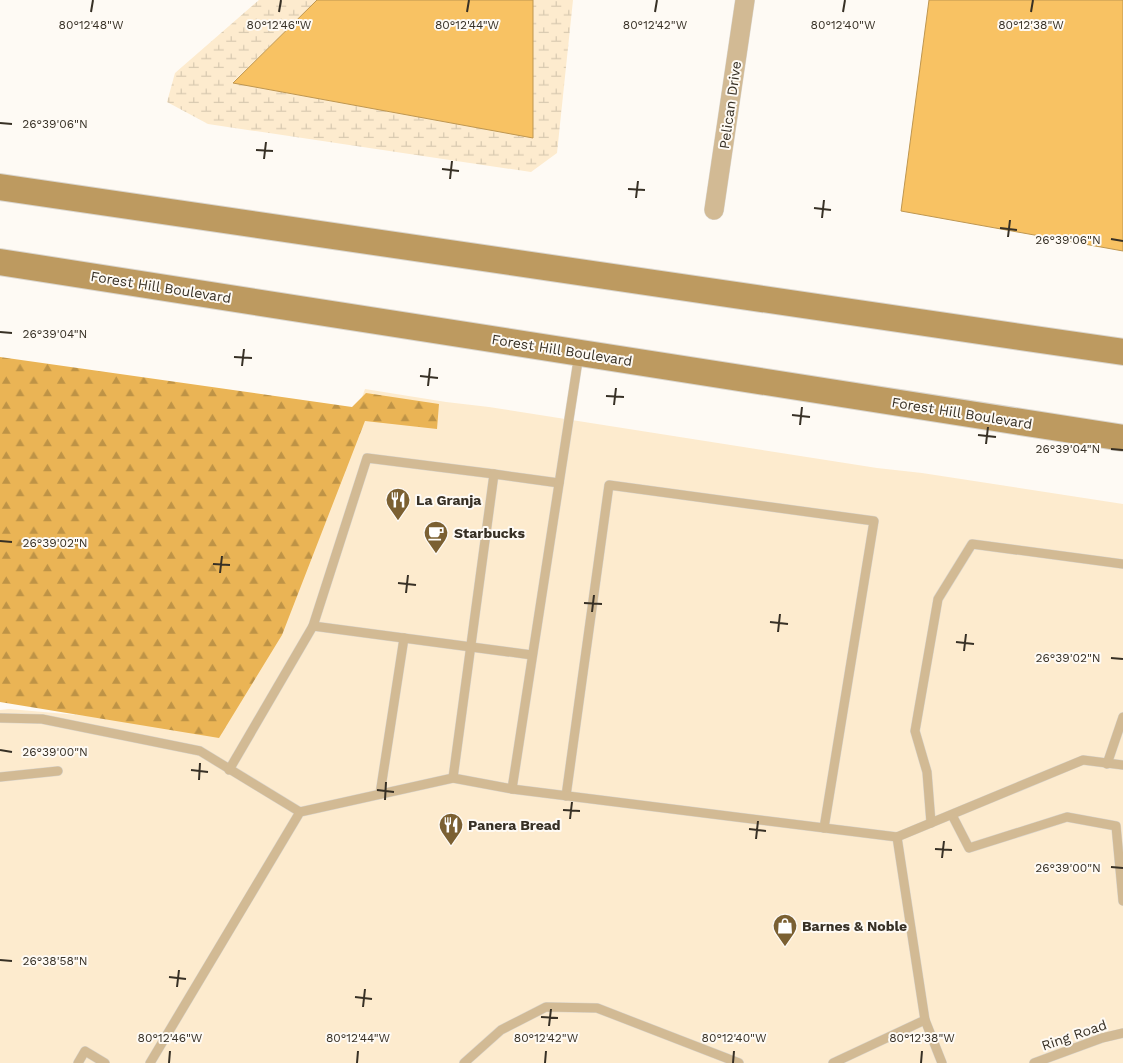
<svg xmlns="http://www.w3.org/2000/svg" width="1123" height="1063" font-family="'Work Sans',sans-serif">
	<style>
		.built { fill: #fdebce }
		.forest { fill: url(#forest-firs) }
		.wetland { fill: url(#wetland-marsh) }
		.water { fill: #f8c263; stroke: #be9650 }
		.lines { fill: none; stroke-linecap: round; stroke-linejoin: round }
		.lane-casing { stroke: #dad6cf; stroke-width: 10 }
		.street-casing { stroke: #dad6cf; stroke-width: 20 }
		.secondary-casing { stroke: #dad6cf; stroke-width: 28 }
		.lane { stroke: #d2ba94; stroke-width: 9 }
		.street { stroke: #d2ba94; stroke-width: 19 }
		.secondary { stroke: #bd9a60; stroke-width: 26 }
		.ticks { fill: none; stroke: #373025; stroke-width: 2 }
		.labels { text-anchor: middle; stroke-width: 4; stroke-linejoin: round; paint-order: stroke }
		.street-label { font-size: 14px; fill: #373025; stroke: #fefaf4 }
		.poi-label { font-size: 14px; font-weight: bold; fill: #373025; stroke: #fefaf4; text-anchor: start }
		.ticks-label { font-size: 12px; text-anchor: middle; fill: #373025; stroke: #fefaf4; stroke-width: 4; stroke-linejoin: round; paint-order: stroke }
	</style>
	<defs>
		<pattern id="forest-firs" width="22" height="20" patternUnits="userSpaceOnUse" patternTransform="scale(1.25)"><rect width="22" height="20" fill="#eab455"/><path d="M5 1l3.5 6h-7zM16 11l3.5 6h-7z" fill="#be9346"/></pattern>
		<pattern id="wetland-marsh" width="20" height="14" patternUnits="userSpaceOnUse" patternTransform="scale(1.25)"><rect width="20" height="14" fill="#fdebce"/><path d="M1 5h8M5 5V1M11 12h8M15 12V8" fill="none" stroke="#d9cab1"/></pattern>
	</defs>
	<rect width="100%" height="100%" fill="#fefaf4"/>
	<polygon class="built" points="365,389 446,402 489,407 877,468 922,473 1123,504 1123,1063 0,1063 0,710 9,709 215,727 279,630"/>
	<polygon class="forest" points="0,357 352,407 366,393 439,404 437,429 365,421 282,635 219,738 0,702"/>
	<polygon class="wetland" points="259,0 317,0 233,82 533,137 533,0 573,0 557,153 531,172 208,124 167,102 175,73"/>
	<g class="water">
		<polygon points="317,0 533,0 533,138 233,83"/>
		<polygon points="929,0 1123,0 1123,251 901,211"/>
	</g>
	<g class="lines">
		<defs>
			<g id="lane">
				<polyline points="313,626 367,458 494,474"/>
				<polyline points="0,718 42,719 200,751 300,812"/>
				<polyline points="1107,764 1123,717"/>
				<polyline points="229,770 313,626 532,655"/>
				<polyline points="0,777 58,771"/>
				<polyline points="453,778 494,474 559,483"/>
				<polyline points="512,789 579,354"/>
				<polyline points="380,794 404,638"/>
				<polyline points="566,796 609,485 874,521 824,828"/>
				<polyline points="952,815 969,848 1067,817 1116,826 1123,901"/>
				<polyline points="931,823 927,772 915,731 938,599 972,544 1123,564"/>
				<polyline points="897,837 925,1020 942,1063"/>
				<polyline points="78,1063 85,1051 105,1063"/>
				<polyline points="150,1063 300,812 453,778 512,789 897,837 1083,760 1123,765"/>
				<polyline points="464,1063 501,1030 546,1007 597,1008 739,1063"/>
				<polyline points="833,1063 925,1020"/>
				<polyline points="1034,1063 1102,1038 1123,1033"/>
			</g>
			<polyline id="street" points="714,210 745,0"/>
			<g id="secondary">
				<polyline points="0,187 1123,352"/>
				<polyline points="0,262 1123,438"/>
			</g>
		</defs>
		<use href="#lane" class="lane-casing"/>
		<use href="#street" class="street-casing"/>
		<use href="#secondary" class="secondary-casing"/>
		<use href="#lane" class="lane"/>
		<use href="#street" class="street"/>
		<use href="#secondary" class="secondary"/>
	</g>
	<path class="ticks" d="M91 12 93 0M279 12 281 0M467 12 469 0M655 12 657 0M843 12 845 0M1031 12 1033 0M0 123 12 124M256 150 273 151M264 159 266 142M442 169 459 171M450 179 452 161M628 189 645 190M636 198 638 181M814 208 831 210M822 218 824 200M1000 228 1017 230M1008 237 1010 220M1111 239 1123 241M0 332 12 333M234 357 252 358M242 366 244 349M420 376 438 378M428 386 430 368M606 396 624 397M614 405 616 388M792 415 810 417M800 425 802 407M978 435 996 437M986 444 988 427M1111 449 1123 450M0 541 12 542M213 564 230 565M220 573 222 556M398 583 416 585M406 593 408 575M584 603 602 604M592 612 594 595M770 622 788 624M778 632 780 614M956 642 974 644M964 651 966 634M1111 658 1123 659M0 750 12 752M191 770 208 772M199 780 200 763M377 790 394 792M385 800 386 782M563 810 580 811M570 819 572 802M749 829 766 831M756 839 758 821M935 849 952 850M942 858 944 841M1111 867 1123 868M0 960 12 961M169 977 186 979M177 987 179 970M355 997 372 999M363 1007 365 989M541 1017 558 1018M549 1026 551 1009M169 1063 170 1051M357 1063 358 1051M545 1063 546 1051M733 1063 734 1051M921 1063 922 1051"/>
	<defs>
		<symbol id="restaurant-pin" viewBox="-11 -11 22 30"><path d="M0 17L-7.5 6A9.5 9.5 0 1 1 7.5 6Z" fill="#7b6032" stroke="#fefaf4"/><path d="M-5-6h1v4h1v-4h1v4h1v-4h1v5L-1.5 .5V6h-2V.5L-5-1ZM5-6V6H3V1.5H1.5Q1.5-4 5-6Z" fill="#fff"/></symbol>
		<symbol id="cafe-pin" viewBox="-11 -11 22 30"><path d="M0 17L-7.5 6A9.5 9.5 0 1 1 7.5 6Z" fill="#7b6032" stroke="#fefaf4"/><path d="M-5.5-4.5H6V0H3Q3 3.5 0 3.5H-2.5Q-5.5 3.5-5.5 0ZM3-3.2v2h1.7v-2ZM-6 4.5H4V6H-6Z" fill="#fff"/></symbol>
		<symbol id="shop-pin" viewBox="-11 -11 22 30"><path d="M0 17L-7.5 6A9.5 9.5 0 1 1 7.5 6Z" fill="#7b6032" stroke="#fefaf4"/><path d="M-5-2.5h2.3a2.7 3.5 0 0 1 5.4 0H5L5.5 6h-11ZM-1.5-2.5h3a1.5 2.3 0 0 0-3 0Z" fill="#fff"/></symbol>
	</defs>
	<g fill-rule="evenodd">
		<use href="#restaurant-pin" x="384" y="486" width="28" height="38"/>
		<use href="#cafe-pin" x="422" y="519" width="28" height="38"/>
		<use href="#restaurant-pin" x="437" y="811" width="28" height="38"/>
		<use href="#shop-pin" x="771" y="912" width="28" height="38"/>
	</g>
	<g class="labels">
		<g class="street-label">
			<text transform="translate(730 105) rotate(-82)" y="5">Pelican Drive</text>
			<text transform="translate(161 287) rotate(9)" y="5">Forest Hill Boulevard</text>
			<text transform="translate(562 350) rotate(9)" y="5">Forest Hill Boulevard</text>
			<text transform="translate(962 413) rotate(9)" y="5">Forest Hill Boulevard</text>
			<text transform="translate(1074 1035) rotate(-19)" y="5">Ring Road</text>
		</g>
		<g class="poi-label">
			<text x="416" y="505">La Granja</text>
			<text x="454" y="538">Starbucks</text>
			<text x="468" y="830">Panera Bread</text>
			<text x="802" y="931">Barnes &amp; Noble</text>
		</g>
	</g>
	<g class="ticks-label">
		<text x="91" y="29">80°12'48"W</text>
		<text x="279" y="29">80°12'46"W</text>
		<text x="467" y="29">80°12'44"W</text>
		<text x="655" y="29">80°12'42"W</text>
		<text x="843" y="29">80°12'40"W</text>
		<text x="1031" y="29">80°12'38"W</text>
		<text x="55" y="128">26°39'06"N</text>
		<text x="1068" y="244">26°39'06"N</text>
		<text x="55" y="338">26°39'04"N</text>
		<text x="1068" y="453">26°39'04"N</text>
		<text x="55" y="547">26°39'02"N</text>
		<text x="1068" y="662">26°39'02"N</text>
		<text x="55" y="756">26°39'00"N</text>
		<text x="1068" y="872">26°39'00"N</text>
		<text x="55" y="965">26°38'58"N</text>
		<text x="170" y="1042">80°12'46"W</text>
		<text x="358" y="1042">80°12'44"W</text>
		<text x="546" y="1042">80°12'42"W</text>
		<text x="734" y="1042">80°12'40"W</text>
		<text x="922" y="1042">80°12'38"W</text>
	</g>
</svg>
